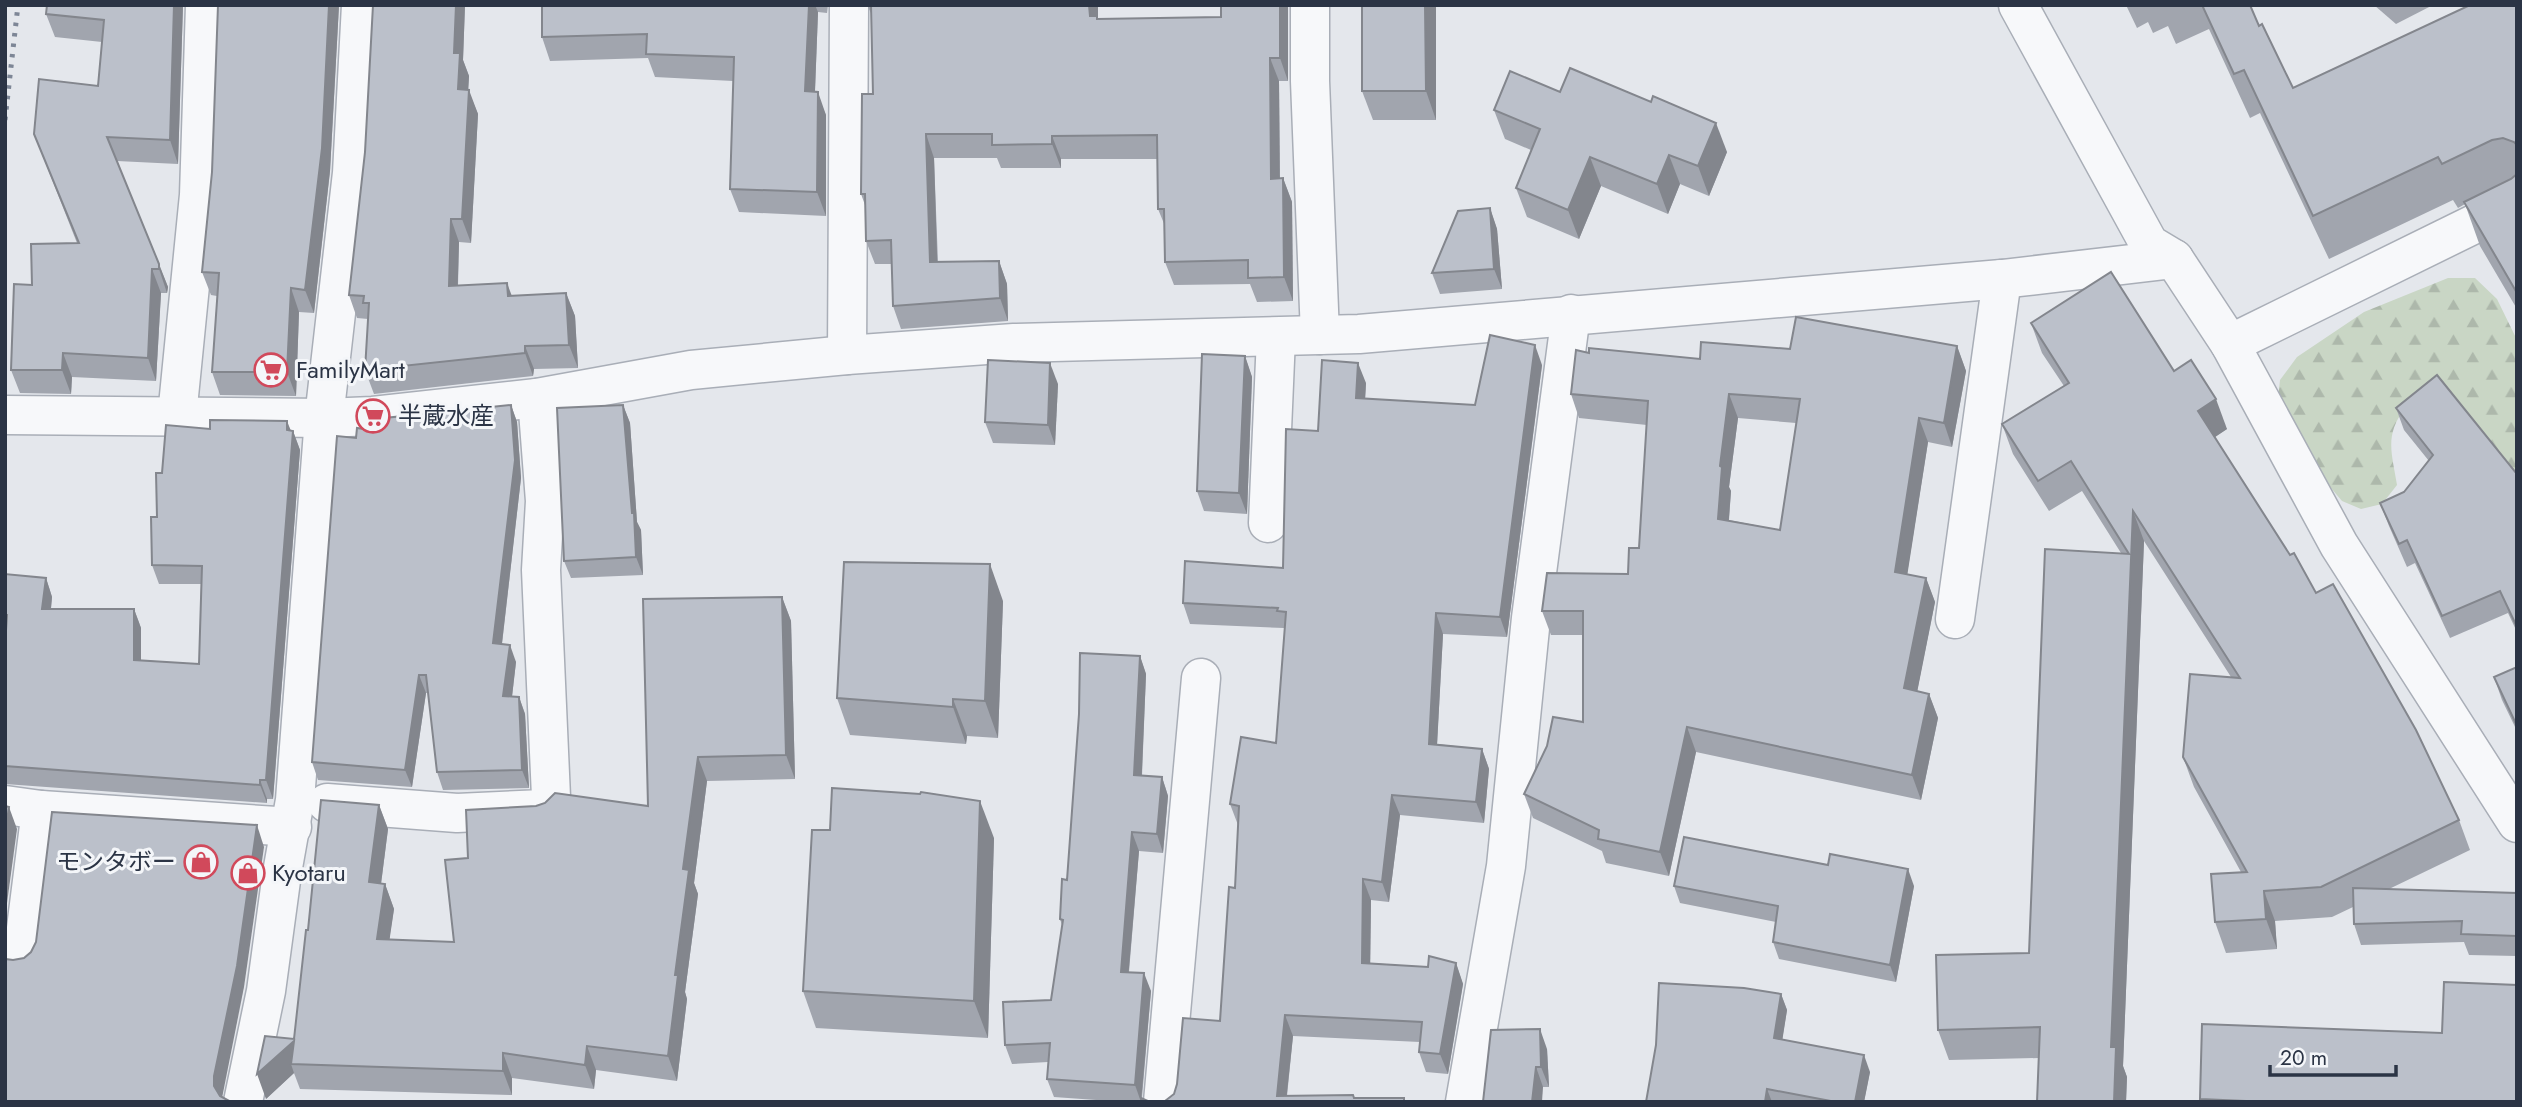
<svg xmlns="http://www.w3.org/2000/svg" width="2522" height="1107" font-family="Jost,'Noto Sans JP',sans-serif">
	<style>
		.forest { fill: url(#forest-firs) }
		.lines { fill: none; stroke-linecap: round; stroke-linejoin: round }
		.minor-casing { stroke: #a9aeb7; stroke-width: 41 }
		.minor { stroke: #f7f8fa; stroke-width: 38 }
		.rail { stroke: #7d8696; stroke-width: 5; stroke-dasharray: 3.5 7; stroke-linecap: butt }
		.wall { fill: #a1a5ae; fill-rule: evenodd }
		.shaded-wall { fill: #83868d }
		.building { fill: #bbc0ca; stroke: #83868d; stroke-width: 2; fill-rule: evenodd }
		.labels { text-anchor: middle; stroke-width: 6; stroke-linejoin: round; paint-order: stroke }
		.poi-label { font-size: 24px; fill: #2b3445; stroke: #f4f6f9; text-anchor: start }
	</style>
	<defs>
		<pattern id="forest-firs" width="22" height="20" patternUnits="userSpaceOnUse" patternTransform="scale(1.75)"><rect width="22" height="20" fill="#c9d6c5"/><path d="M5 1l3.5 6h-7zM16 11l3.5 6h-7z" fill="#adb8ab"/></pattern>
	</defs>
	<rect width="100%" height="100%" fill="#e4e7ec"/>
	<path class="forest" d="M2448 278H2475L2497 299 2517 340V496L2405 408C2384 436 2392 453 2397 485L2382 504 2361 509 2342 501 2309 462 2278 398 2280 380 2297 357 2364 312Z"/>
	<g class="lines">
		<defs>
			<g id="minor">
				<polyline points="1310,5 1310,81 1320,335"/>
				<polyline points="2018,5 2149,244 2174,259 2230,344 2339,545 2517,823"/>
				<polyline points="2230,344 2517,203"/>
				<polyline points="847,355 849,5"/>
				<polyline points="5,415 324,418 373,416 537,398 691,370 847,355 1014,343 1359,334 2002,279 2174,259"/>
				<polyline points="177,416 199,195 205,5"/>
				<polyline points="1268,523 1276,337"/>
				<polyline points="1955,619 2002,279"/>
				<polyline points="327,803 457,813 543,809 551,797 541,570 545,501 537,398"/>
				<polyline points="5,805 41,810"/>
				<polyline points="5,959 22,960 41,810 292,827"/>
				<polyline points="243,1102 266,991 282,873 295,800 324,418 352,173 361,5"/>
				<polyline points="1163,1102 1201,678"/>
				<polyline points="1465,1102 1506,866 1531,618 1571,314"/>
			</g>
		</defs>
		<use href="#minor" class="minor-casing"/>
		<use href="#minor" class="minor"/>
		<polyline class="rail" points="5,120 18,5"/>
	</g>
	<g class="wall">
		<polygon points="183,5 178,164 117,161 168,287 167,293 161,293 156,381 72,377 71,394 20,393 11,370 32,285 77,243 34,134 98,86 102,42 55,37 46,14"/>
		<polygon points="218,5 339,5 330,171 314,313 299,312 296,396 220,395 212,372 217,296 211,295 202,272 212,172"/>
		<polygon points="465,5 463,60 469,76 468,90 478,114 471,243 459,242 458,286 512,296 566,293 575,316 578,368 534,369 533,376 374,394 365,370 368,319 357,318 349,295 365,152"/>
		<polygon points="542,5 828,5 827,13 818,12 815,92 826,115 826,216 739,212 730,189 733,81 655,77 648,58 550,61 542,37"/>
		<polygon points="867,5 1098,5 1098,19 1221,17 1288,5 1288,81 1279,81 1280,178 1283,178 1292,202 1293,301 1257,302 1250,284 1174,285 1165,262 1165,226 1158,209 1158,159 1061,159 1061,168 1001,168 997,158 934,158 938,262 999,261 1007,284 1008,321 901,329 893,306 892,264 875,264 866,241 865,205 861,194 873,94 872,15"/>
		<polygon points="1362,5 1436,5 1436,120 1373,120 1362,91"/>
		<polygon points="2126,5 2250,5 2259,26 2293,88 2517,5 2517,309 2480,246 2465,204 2458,208 2453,200 2329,259 2260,113 2250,118 2209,29 2176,44 2168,26 2153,33 2148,22 2137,28"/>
		<polygon points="2374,5 2433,5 2396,24"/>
		<polygon points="1560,92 1727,152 1709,196 1680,184 1668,214 1601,186 1579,239 1527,217 1516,188 1531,150 1505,139 1494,110"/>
		<polygon points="1490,208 1497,229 1502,289 1440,294 1432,273"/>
		<polygon points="2031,323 2174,371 2227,429 2215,437 2290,555 2316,593 2459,820 2470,850 2389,889 2517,893 2517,956 2469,955 2464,942 2361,945 2354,924 2353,907 2332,917 2275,921 2277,949 2226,953 2215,922 2241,872 2194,787 2183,757 2231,677 2144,541 2123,1066 2127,1077 2126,1102 2037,1102 2039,1058 1949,1060 1938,1030 2029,953 2121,553 2082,491 2049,511 2013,454 2002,424 2064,386 2042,353"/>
		<path d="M1957 346 1966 371 1952 447 1928 442 1907 574 1926 578 1935 602 1917 691 1929 694 1938 718 1921 800 1696 752 1669 876 1606 863 1602 851 1533 818 1524 794 1583 722V635H1551L1542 611 1628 574 1639 548 1647 425 1579 418 1571 394 1589 353 1700 359 1790 349ZM1738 418 1796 423 1780 530 1729 520 1731 491 1729 487Z"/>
		<polygon points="1245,356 1252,377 1247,514 1204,511 1197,491"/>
		<polygon points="1542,365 1507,637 1443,634 1437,744 1482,749 1489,769 1484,823 1400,815 1389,902 1371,900 1370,963 1428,967 1456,963 1463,984 1448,1074 1426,1072 1419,1052 1420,1042 1293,1036 1287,1096 1353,1095 1355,1098 1404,1098 1405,1102 1163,1102 1165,1101 1174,1094 1220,1021 1235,888 1238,825 1230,804 1276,743 1285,631 1284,628 1190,624 1183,603 1283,568 1318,431 1366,383 1365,399 1475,405"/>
		<polygon points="1058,384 1055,445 993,443 985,422"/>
		<polygon points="511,405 517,422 521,478 502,644 516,662 512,696 519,697 525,714 529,788 443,790 437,772 428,693 426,693 412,787 318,780 312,762 356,438"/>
		<polygon points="623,405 630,423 637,522 641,530 643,575 571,578 564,561"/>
		<polygon points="2396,408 2517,474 2517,632 2508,613 2450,638 2415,563 2407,567 2389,526 2380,503 2404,492 2429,461 2404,430"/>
		<polygon points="210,429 293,431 300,450 273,799 267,799 267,803 5,784 6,633 5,633 5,574 46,578 52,597 51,609 134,609 141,628 141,660 199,664 201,584 159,584 152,565 162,473"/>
		<polygon points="782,597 791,621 795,779 707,781 694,883 698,894 685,992 687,999 677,1081 596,1070 594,1089 512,1078 512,1095 300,1089 294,1073 266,1099 294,1039 308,930 379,805 388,829 381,884 385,884 394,909 389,940 454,942 468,858 648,806"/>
		<polygon points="1003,601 998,738 967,736 966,744 850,735 837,698"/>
		<polygon points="1140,656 1146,674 1142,776 1162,777 1168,796 1163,853 1139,851 1129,972 1151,991 1142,1098 1150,1102 1124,1102 1054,1097 1047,1079 1048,1062 1012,1064 1005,1045 1051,1000 1062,925 1060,919 1067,880"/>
		<polygon points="2517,667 2517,731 2502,700 2494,677"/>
		<polygon points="994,838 988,1038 816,1028 803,991"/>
		<polygon points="1828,865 1914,886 1896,982 1779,959 1773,942 1776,922 1680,903 1674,886"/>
		<polygon points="1781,994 1787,1010 1782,1040 1870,1072 1864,1102 1646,1102"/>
		<polygon points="2442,1033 2517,1102 2201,1102 2200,1099"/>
		<polygon points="1547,1049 1549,1087 1543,1087 1483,1102"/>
	</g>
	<g class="shaded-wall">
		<polygon points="174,5 183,5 178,164 170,140"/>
		<polygon points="329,5 339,5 330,171 314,313 305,290"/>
		<polygon points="456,5 465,5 463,60 469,76 467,113 458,89 454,53"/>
		<polygon points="809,5 815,5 818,12 814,115 805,91"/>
		<polygon points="1089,5 1098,5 1098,19 1090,16"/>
		<polygon points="1280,5 1288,5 1288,81 1280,58"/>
		<polygon points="1425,5 1436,5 1436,120 1426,91"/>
		<polygon points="1270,58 1279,81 1280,202 1271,179"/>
		<polygon points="469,90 478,114 471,243 462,219"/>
		<polygon points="818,92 826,115 826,216 817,192"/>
		<polygon points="1716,123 1727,152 1709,196 1698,166"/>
		<polygon points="926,134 934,158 938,286 930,262"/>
		<polygon points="1052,136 1061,159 1061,168 1052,144"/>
		<polygon points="1669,155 1680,184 1668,214 1657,184"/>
		<polygon points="1590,157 1601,186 1579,239 1568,210"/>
		<polygon points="1283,178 1292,202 1293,301 1284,277"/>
		<polygon points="1490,208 1497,229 1502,289 1494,269"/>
		<polygon points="451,219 459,242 457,310 449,286"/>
		<polygon points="999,261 1007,284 1008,321 1000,298"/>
		<polygon points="159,264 168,287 167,293 159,269"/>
		<polygon points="152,269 161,293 156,381 148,358"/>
		<polygon points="507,283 516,307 508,296"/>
		<polygon points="291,288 299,312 296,396 287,372"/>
		<polygon points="566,293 575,316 578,368 569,345"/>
		<polygon points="1535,345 1542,365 1507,637 1500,617"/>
		<polygon points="525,346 534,369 533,376 525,353"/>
		<polygon points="1957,346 1966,371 1952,447 1944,423"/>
		<polygon points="63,353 72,377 71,394 62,370"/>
		<polygon points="1245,356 1252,377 1247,514 1239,493"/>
		<polygon points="1050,363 1058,384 1055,445 1048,425"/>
		<polygon points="1358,363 1366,383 1364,418 1356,398"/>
		<polygon points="1729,394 1738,418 1729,487 1731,491 1727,543 1718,519 1720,466"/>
		<polygon points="2216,399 2227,429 2209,441 2198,411"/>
		<polygon points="511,405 517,422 521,478 500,660 493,643"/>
		<polygon points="623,405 630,423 637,522 641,530 643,575 636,557 632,513"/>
		<polygon points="1919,418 1928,442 1904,596 1895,572"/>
		<polygon points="287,421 293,436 293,431 300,450 273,799 266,780"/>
		<polygon points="2133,511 2144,541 2123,1066 2127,1077 2126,1102 2114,1102 2111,1047"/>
		<polygon points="990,564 1003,601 998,738 985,701"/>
		<polygon points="46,578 52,597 49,627 42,609"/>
		<polygon points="1926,578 1935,602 1913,713 1904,688"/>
		<polygon points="782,597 791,621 795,779 786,755"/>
		<polygon points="134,609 141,628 141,678 134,660"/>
		<polygon points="1436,613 1443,634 1436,764 1429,744"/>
		<polygon points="510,645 516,662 510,714 503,696"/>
		<polygon points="1140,656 1146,674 1141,793 1134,775"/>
		<polygon points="419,675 426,693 412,787 405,770"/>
		<polygon points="1929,694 1938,718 1921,800 1912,775"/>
		<polygon points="519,697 525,714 529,788 522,770"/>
		<polygon points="953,699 967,736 966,744 953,707"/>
		<polygon points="1687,727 1696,752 1669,876 1660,852"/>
		<polygon points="1482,749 1489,769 1484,823 1476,802"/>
		<polygon points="698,757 707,781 694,883 698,894 685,992 687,999 677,1081 668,1056 683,869"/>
		<polygon points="1162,777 1168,796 1163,853 1157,834"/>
		<polygon points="260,780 267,799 267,803 260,785"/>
		<polygon points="1392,795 1400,815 1389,902 1382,882"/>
		<polygon points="980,801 994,838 988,1038 974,1001"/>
		<polygon points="379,805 388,829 378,907 369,882"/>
		<polygon points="9,807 17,829 5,918 5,834"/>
		<polygon points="257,825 264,847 244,987 222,1098 214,1086 214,1076"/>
		<polygon points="1132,832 1139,851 1127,991 1121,972"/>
		<polygon points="1908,869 1914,886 1896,982 1890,965"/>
		<polygon points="1363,879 1371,900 1370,983 1362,963"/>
		<polygon points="385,884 394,909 386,964 377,939"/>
		<polygon points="2264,891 2275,921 2277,949 2266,919"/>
		<polygon points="1456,963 1463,984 1448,1074 1440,1054"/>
		<polygon points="1144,973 1151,991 1141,1102 1135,1085"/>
		<polygon points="1781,994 1787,1010 1780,1055 1774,1038"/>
		<polygon points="1285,1015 1293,1036 1286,1102 1277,1096"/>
		<polygon points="1540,1029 1547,1049 1549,1087 1541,1067"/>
		<polygon points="294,1041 291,1064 294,1073 266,1099 257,1074"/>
		<polygon points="587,1046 596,1070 594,1089 585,1065"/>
		<polygon points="503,1053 512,1078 512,1095 503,1071"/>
		<polygon points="1864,1055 1870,1072 1864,1102 1855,1102"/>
		<polygon points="1536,1067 1543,1087 1542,1102 1532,1102"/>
		<polygon points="1767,1089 1772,1102 1765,1102"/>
	</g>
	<g class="building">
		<polygon points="47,5 174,5 170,140 107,137 159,264 159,269 152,269 148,358 63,353 62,370 11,370 14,284 32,285 31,244 79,243 34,134 39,79 98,86 104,20 46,14"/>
		<polygon points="218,5 329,5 322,148 305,290 291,288 287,372 212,372 219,273 202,272 212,172"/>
		<polygon points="373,5 456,5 454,53 460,53 458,89 469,90 462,219 451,219 449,286 507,283 508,296 566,293 569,345 525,346 525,353 365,370 369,303 363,303 364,296 349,295 365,152"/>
		<polygon points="542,5 809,5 805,91 818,92 817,192 730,189 734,57 646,54 647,34 542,37"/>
		<polygon points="871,5 1089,5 1090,16 1097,16 1097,19 1221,17 1221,5 1280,5 1280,58 1270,58 1271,179 1283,178 1284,277 1248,278 1248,260 1165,262 1164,209 1158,209 1157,135 1052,136 1052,144 992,145 992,134 926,134 930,262 999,261 1000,298 893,306 891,240 866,241 865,194 861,194 862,94 873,94"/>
		<polygon points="1362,5 1425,5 1426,91 1362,91"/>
		<polygon points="2202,5 2250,5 2259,26 2262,24 2293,88 2470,5 2517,5 2517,145 2514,142 2503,138 2492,140 2442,164 2438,157 2313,216 2244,70 2234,74"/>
		<polygon points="1570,68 1651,102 1653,96 1716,123 1698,166 1669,155 1657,184 1590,157 1568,210 1516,188 1540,129 1494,110 1510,71 1560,92"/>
		<polygon points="2517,174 2517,293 2464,202 2511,179"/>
		<polygon points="1490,208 1494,269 1432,273 1458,211"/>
		<polygon points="2111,272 2174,371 2191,360 2216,399 2198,411 2290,555 2294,553 2316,593 2333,584 2416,730 2459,820 2321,887 2264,891 2266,919 2215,922 2211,874 2247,872 2183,757 2190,674 2240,678 2133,511 2111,1047 2116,1047 2114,1102 2037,1102 2040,1027 1938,1030 1936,955 2029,953 2045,549 2129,554 2071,461 2038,481 2002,424 2069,383 2031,323"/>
		<path d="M1796 317 1957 346 1944 423 1919 418 1895 572 1926 578 1904 688 1929 694 1912 775 1687 727 1660 852 1598 839 1599 830 1524 794 1547 746 1553 717 1583 722V611H1542L1547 573 1628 574 1629 548H1639L1648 401 1571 394 1576 350 1589 353V348L1700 359 1701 342 1790 349ZM1729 394 1800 399 1780 530 1718 519 1722 467 1720 466Z"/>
		<polygon points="1490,335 1535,345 1500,617 1436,613 1429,744 1482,749 1476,802 1392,795 1382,882 1363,879 1362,963 1428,967 1429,956 1456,963 1440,1054 1419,1052 1422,1022 1285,1015 1277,1096 1353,1095 1354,1098 1404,1098 1404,1102 1163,1102 1165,1101 1174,1094 1177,1084 1183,1018 1220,1021 1229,887 1235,888 1239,806 1230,804 1241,737 1276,743 1286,612 1277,611 1278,608 1183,603 1185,561 1283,568 1286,429 1318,431 1322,360 1358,363 1356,398 1475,405"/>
		<polygon points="1202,354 1245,356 1239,493 1197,491"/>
		<polygon points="988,360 1050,363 1048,425 985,422"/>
		<polygon points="2437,375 2517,474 2517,627 2500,591 2442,616 2407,540 2399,544 2380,503 2404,492 2433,455 2396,408"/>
		<polygon points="511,405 515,460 493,643 510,645 503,696 519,697 522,770 437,772 426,675 419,675 405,770 312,762 337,436 356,438 357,428 364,429 365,420"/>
		<polygon points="623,405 632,513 634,513 636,557 564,561 557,408"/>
		<polygon points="210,420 287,421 287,430 293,431 266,780 260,780 260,785 5,766 5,646 7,615 5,615 5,574 46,578 42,609 134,609 134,660 199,664 202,566 152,565 151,517 157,517 156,473 162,473 166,425 210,429"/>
		<polygon points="844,562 990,564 985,701 953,699 953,707 837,698"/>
		<polygon points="782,597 786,755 698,757 683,869 689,870 675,975 678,975 668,1056 587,1046 585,1065 503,1053 503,1071 291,1064 294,1041 257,1074 265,1036 294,1039 306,930 308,930 321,800 379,805 369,882 385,884 377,939 454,942 445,860 468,858 466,810 536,806 545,803 555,793 648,806 643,599"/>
		<polygon points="1080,653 1140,656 1134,775 1162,777 1157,834 1132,832 1121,972 1144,973 1135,1085 1047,1079 1050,1043 1005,1045 1003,1002 1051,1000 1063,920 1060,919 1062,879 1067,880 1079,714"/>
		<polygon points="2517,667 2517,726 2494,677"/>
		<polygon points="832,788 920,794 921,792 980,801 974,1001 803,991 812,830 830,830"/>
		<polygon points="5,806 9,807 5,834"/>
		<polygon points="52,812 257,825 237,966 214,1076 214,1086 220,1096 231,1102 5,1102 5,959 13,960 24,958 31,952 36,942"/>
		<polygon points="1684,837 1828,865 1830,854 1908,869 1890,965 1773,942 1778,906 1674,886"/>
		<polygon points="2353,888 2517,893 2517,936 2461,934 2462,921 2354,924"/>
		<polygon points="2444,982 2517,985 2517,1102 2269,1102 2200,1099 2202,1024 2442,1033"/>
		<polygon points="1659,983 1744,988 1781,994 1774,1038 1864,1055 1855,1102 1836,1102 1767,1089 1765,1102 1646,1102 1656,1045"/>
		<polygon points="1540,1029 1541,1067 1536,1067 1532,1102 1483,1102 1491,1030"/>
		<polygon points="1141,1098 1150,1102 1142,1102"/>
	</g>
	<defs>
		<symbol id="supermarket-ring" viewBox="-11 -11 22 22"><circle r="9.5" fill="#f4f6f9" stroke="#d1495b" stroke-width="1.5"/><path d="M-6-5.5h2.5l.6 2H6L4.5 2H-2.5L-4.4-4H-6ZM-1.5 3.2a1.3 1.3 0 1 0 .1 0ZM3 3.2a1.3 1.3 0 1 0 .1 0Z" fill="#d1495b"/></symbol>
		<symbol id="shop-ring" viewBox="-11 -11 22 22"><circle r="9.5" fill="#f4f6f9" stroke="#d1495b" stroke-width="1.5"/><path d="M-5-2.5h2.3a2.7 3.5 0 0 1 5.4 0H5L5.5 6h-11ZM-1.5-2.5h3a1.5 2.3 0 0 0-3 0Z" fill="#d1495b"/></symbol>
	</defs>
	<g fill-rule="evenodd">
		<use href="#supermarket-ring" x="252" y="351" width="38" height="38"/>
		<use href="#supermarket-ring" x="354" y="397" width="38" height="38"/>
		<use href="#shop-ring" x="182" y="843" width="38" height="38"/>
		<use href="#shop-ring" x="229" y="854" width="38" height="38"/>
	</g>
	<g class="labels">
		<g class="poi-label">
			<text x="296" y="378">FamilyMart</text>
			<text x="398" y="424">半蔵水産</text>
			<text x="176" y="870" text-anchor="end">モンタボー</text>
			<text x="272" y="881">Kyotaru</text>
		</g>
	</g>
	<rect width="2522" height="1107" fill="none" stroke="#2b3445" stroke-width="14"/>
	<path d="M2270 1065v10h126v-10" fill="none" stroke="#2b3445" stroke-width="3.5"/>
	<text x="2280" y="1065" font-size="21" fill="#2b3445" stroke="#f4f6f9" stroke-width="5" paint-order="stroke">20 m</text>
</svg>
